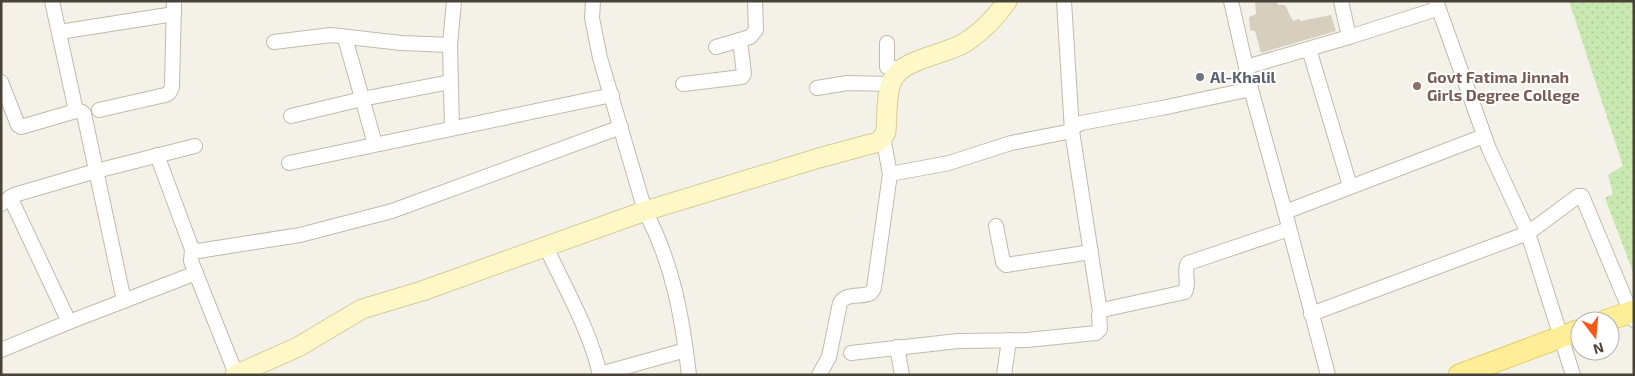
<svg xmlns="http://www.w3.org/2000/svg" width="1635" height="376" font-family="'Exo 2',sans-serif">
	<style>
		.park { fill: url(#park-dots) }
		.building { fill: #d6cfbe }
		.lines { fill: none; stroke-linecap: round; stroke-linejoin: round }
		.street-casing { stroke: #c0bbab; stroke-width: 16 }
		.secondary-casing { stroke: #d4cc99; stroke-width: 21 }
		.primary-casing { stroke: #e4ce67; stroke-width: 23 }
		.street { stroke: #fff; stroke-width: 14 }
		.secondary { stroke: #fef8c8; stroke-width: 19 }
		.primary { stroke: #feee98; stroke-width: 21 }
		.worship-dot { fill: #6b7280; stroke: #fff; stroke-width: 2 }
		.education-dot { fill: #8d6e63; stroke: #fff; stroke-width: 2 }
		.labels { text-anchor: middle; stroke-width: 4; stroke-linejoin: round; paint-order: stroke }
		.worship-label { font-size: 16px; font-weight: bold; fill: #5b616d; stroke: #fff; text-anchor: start }
		.education-label { font-size: 16px; font-weight: bold; fill: #785e54; stroke: #fff; text-anchor: start }
	</style>
	<defs>
		<pattern id="park-dots" width="8" height="8" patternUnits="userSpaceOnUse" patternTransform="scale(1.25)"><rect width="8" height="8" fill="#c9e8b1"/><path d="M2 2h.1M6 6h.1" fill="none" stroke="#aec899" stroke-width="1.8" stroke-linecap="round"/></pattern>
	</defs>
	<rect width="100%" height="100%" fill="#f4f2e8"/>
	<polygon class="park" points="1569,1 1634,1 1634,275 1605,198 1613,194 1608,175 1623,166"/>
	<polygon class="building" points="1255,1 1277,1 1278,5 1285,5 1293,21 1299,19 1300,21 1331,15 1336,31 1261,53 1255,31 1250,30 1249,17 1256,14"/>
	<g class="lines">
		<defs>
			<g id="street">
				<polyline points="52,1 76,111"/>
				<path d="M593 1 592 18 600 58 645 211C673 264 682 316 689 375"/>
				<polyline points="1064,1 1072,131 1100,312"/>
				<polyline points="1231,1 1251,89 1285,212 1328,375"/>
				<polyline points="1341,1 1349,37"/>
				<polyline points="1436,1 1489,149 1528,233 1573,375"/>
				<polyline points="59,32 174,14"/>
				<polyline points="345,38 375,144"/>
				<polyline points="274,42 331,35 401,43 450,45"/>
				<polyline points="887,43 887,67 902,69"/>
				<polyline points="716,47 750,37 756,30 755,1"/>
				<polyline points="1309,49 1350,186"/>
				<polyline points="1246,67 1349,37 1437,9"/>
				<polyline points="1,82 18,125 21,127 76,111 82,112 84,114 124,301"/>
				<polyline points="683,84 742,77 744,74 740,40"/>
				<polyline points="817,88 847,83 891,84"/>
				<polyline points="99,110 165,95 169,93 172,87 174,1"/>
				<polyline points="291,116 362,99 450,82"/>
				<polyline points="452,128 450,45 454,1"/>
				<polyline points="157,155 190,244 192,249 198,251 300,235 392,211 621,127"/>
				<polyline points="289,163 612,95"/>
				<polyline points="890,174 949,163 1011,143 1072,131 1075,126 1081,123 1162,108 1251,89"/>
				<polyline points="10,197 69,322"/>
				<polyline points="1,204 14,195 96,171 195,146"/>
				<polyline points="1285,212 1484,136"/>
				<polyline points="996,226 1003,262 1006,265 1091,252"/>
				<path d="M546 247C565 288 590 330 600 375"/>
				<polyline points="192,249 191,261 236,374"/>
				<polyline points="1311,314 1528,233 1578,196 1582,196 1634,320"/>
				<polyline points="897,347 902,375"/>
				<polyline points="1,350 69,322 196,273"/>
				<path d="M851 353 958 341 1027 340 1096 333 1100 329 1099 315 1102 310 1185 292C1190 282 1183 272 1188 263L1289 229"/>
				<polyline points="600,374 686,350"/>
				<path d="M819 375 829 357 840 303C847 292 861 298 871 293L874 288 890 174 883 137"/>
				<polyline points="1004,375 1009,340"/>
			</g>
			<path id="secondary" d="M235 375 298 347 362 309 422 291 645 211 819 158 878 142 883 137 886 132C887 118 886 94 892 81 902 58 946 55 966 42 981 32 997 16 1007 1"/>
			<g id="primary">
				<polyline points="1605,321 1634,311"/>
				<polyline points="1459,375 1580,330"/>
			</g>
		</defs>
		<use href="#street" class="street-casing"/>
		<use href="#secondary" class="secondary-casing"/>
		<use href="#primary" class="primary-casing"/>
		<use href="#street" class="street"/>
		<use href="#secondary" class="secondary"/>
		<use href="#primary" class="primary"/>
	</g>
	<circle class="worship-dot" cx="1200" cy="77" r="5"/>
	<circle class="education-dot" cx="1417" cy="86" r="5"/>
	<g class="labels">
		<g class="worship-label">
			<text x="1210" y="83">Al-Khalil</text>
		</g>
		<g class="education-label">
			<text x="1427" y="83">Govt Fatima Jinnah<tspan x="1427" dy="18">Girls Degree College</tspan></text>
		</g>
	</g>
	<rect width="1635" height="376" fill="none" stroke="#484337" stroke-width="5"/>
	<g transform="translate(1595 336) rotate(164)"><circle r="24" fill="#ffffff" stroke="#b6b4af"/>
	<path d="M0-4L9 19L0 12L-9 19Z" fill="#f9581a"/>
	<text y="-8" font-size="14" font-weight="bold" text-anchor="middle" fill="#484337">N</text>
	</g>
</svg>
